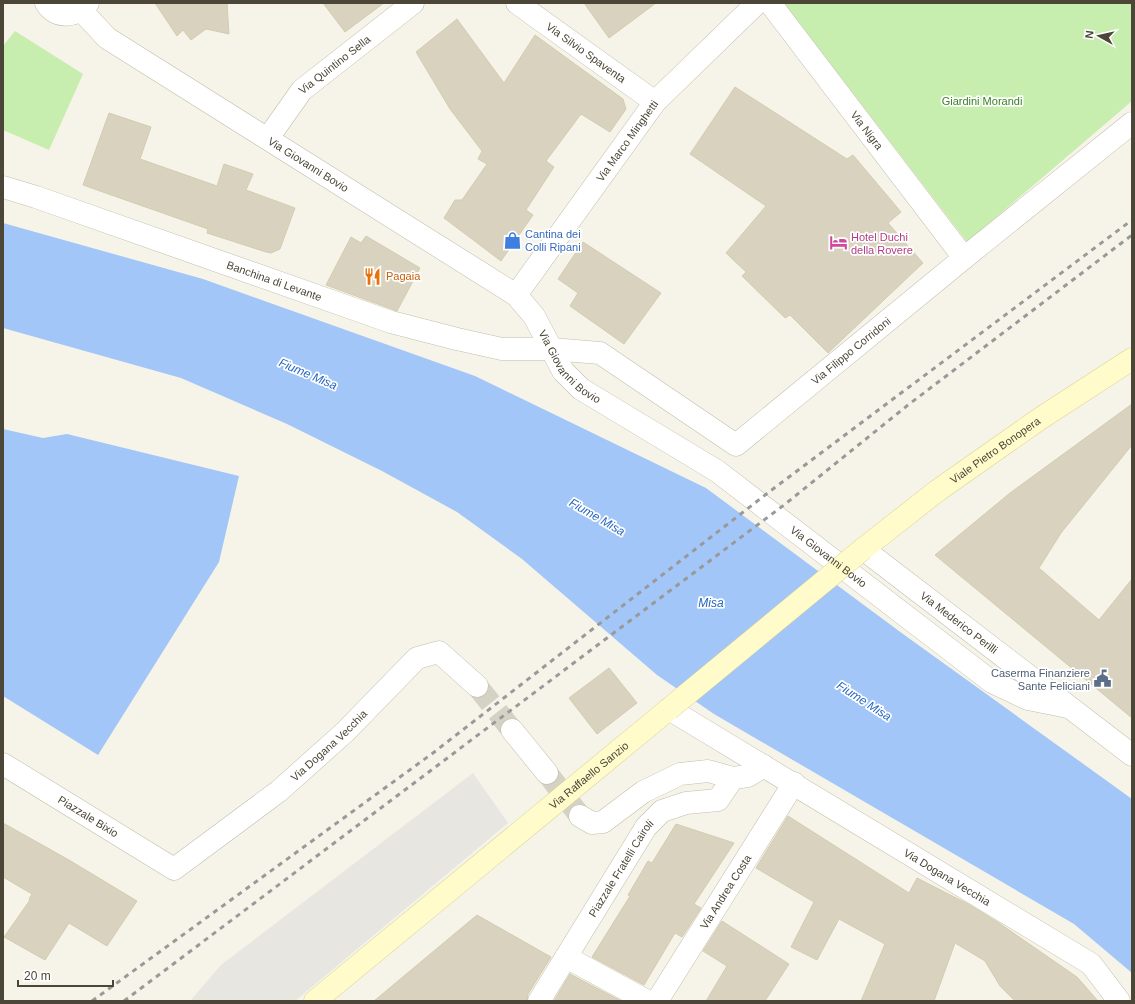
<svg xmlns="http://www.w3.org/2000/svg" width="1135" height="1004" font-family="Helvetica,sans-serif">
	<style>
		.green { fill: #c7edaf }
		.parking { fill: #e7e6e1 }
		.water { fill: #a2c6f7 }
		.building { fill: #d9d2be; stroke: #d4ccb0 }
		.lines { fill: none; stroke-linecap: round; stroke-linejoin: round }
		.minor-tunnel { stroke: #d4d1c5; stroke-width: 22; stroke-dasharray: 22 11; stroke-linecap: butt }
		.pedestrian-casing { stroke: #c2beab; stroke-width: 23 }
		.minor-casing { stroke: #c2beab; stroke-width: 23 }
		.secondary-casing { stroke: #dad396; stroke-width: 23 }
		.pedestrian { stroke: #fff; stroke-width: 22 }
		.minor { stroke: #fff; stroke-width: 22 }
		.secondary { stroke: #fffbca; stroke-width: 22 }
		.rail { stroke: #999; stroke-width: 3; stroke-dasharray: 5 5; stroke-linecap: butt }
		.secondary-bridge-casing { stroke: #dad396; stroke-width: 23; stroke-linecap: butt }
		.secondary-bridge { stroke: #fffbca; stroke-width: 22 }
		.labels { text-anchor: middle; stroke-width: 3.5; stroke-linejoin: round; paint-order: stroke }
		.street-label { font-size: 11px; fill: #4b4637; stroke: #fff }
		.park-label { font-size: 11px; fill: #388224; stroke: #fff }
		.shop-label { font-size: 11px; fill: #366cbe; stroke: #fff; text-anchor: start }
		.hotel-label { font-size: 11px; fill: #b23c85; stroke: #fff; text-anchor: start }
		.food-label { font-size: 11px; fill: #c56008; stroke: #fff; text-anchor: start }
		.service-label { font-size: 11px; fill: #4e5e75; stroke: #fff; text-anchor: end }
		.water-label { font-size: 12px; font-style: italic; fill: #2566c1; stroke: #fff }
	</style>
	<rect width="100%" height="100%" fill="#f6f4e9"/>
	<g class="green">
		<polygon points="784,3 1132,3 1132,101 967,242"/>
		<polygon points="15,31 83,74 49,150 3,130 3,46"/>
	</g>
	<polygon class="parking" points="473,773 508,823 295,1001 190,1001 221,965"/>
	<g class="water">
		<polygon points="3,223 203,279 475,376 706,488 903,634 1132,799 1132,973 1074,924 714,714 657,675 522,559 457,512 382,471 287,424 181,378 3,328"/>
		<polygon points="3,429 43,438 67,434 239,476 219,562 98,755 3,696"/>
	</g>
	<g class="building">
		<polygon points="155,3 227,3 229,34 206,29 191,40 183,30 177,36"/>
		<polygon points="323,3 384,3 345,32"/>
		<polygon points="584,3 656,3 609,38"/>
		<polygon points="457,19 504,83 535,35 623,99 626,109 610,132 581,114 546,161 554,167 526,210 533,215 501,261 444,218 455,200 462,200 487,164 478,159 482,151 450,109 416,52"/>
		<polygon points="735,87 847,159 853,155 901,212 888,223 923,263 828,353 790,315 785,318 742,276 746,272 726,253 766,206 690,154"/>
		<polygon points="109,113 151,127 140,159 217,186 224,164 253,174 246,190 295,208 280,249 271,253 266,252 207,233 208,229 83,185"/>
		<polygon points="366,236 420,268 397,311 326,285 351,237 361,243"/>
		<polygon points="583,242 661,293 624,344 570,306 578,293 558,279"/>
		<polygon points="1132,404 1132,445 1061,533 1039,568 1099,620 1132,579 1132,718 935,555 1010,493"/>
		<polygon points="609,668 637,703 597,734 569,698"/>
		<polygon points="788,816 909,893 917,878 968,904 999,923 1077,977 1098,1001 1015,1001 1000,986 985,961 955,943 934,1001 861,1001 885,944 839,919 817,960 791,947 814,902 756,868"/>
		<polygon points="3,823 69,860 137,901 107,946 69,923 45,960 4,937 30,900 29,899 32,894 3,877"/>
		<polygon points="676,824 734,843 694,904 701,908 682,937 675,933 644,985 592,957 630,896 628,895 648,861 652,863"/>
		<polygon points="477,915 551,957 528,994 527,1001 374,1001"/>
		<polygon points="722,921 789,964 765,1001 706,1001 727,966 703,951"/>
		<polygon points="570,974 621,1001 554,1001"/>
	</g>
	<g class="lines">
		<g class="minor-tunnel">
			<polyline points="477,686 512,730"/>
			<polyline points="547,773 580,816"/>
		</g>
		<defs>
			<g id="pedestrian">
				<path id="s1" d="M3 187 36 197 391 322 457 339 502 349H551"/>
			</g>
			<g id="minor">
				<path d="M46 3C56 20 77 17 88 3"/>
				<path id="s2" d="M517 3 655 102"/>
				<path id="s3" d="M770 3 964 258"/>
				<path id="s4" d="M81 10 107 38 516 295 534 316 563 371 581 389 717 471 992 682 1028 699 1068 707"/>
				<path id="s5" d="M268 138 302 90 413 3"/>
				<path id="s6" d="M516 295 655 102 757 3"/>
				<path id="s7" d="M551 349 600 353 736 445 964 258 1132 123"/>
				<path id="s8" d="M863 549 1132 755"/>
				<path id="s9" d="M669 709 1091 964 1119 1001"/>
				<polyline points="512,730 547,773"/>
				<path id="s10" d="M3 764 174 869 279 791 345 732 417 658 439 652 477 686"/>
				<polyline points="580,816 592,823 603,822 643,792 680,774 708,771 733,778 748,776 764,766"/>
				<polyline points="566,957 647,1001"/>
				<path id="s11" d="M539 1001 646 827 662 811 686 803 718 800 733 778"/>
				<path id="s12" d="M657 1001 794 783"/>
			</g>
			<g id="secondary">
				<path id="s13" d="M863 549 937 491 1041 418 1132 359"/>
				<path id="s14" d="M315 1001 669 709"/>
			</g>
		</defs>
		<use href="#pedestrian" class="pedestrian-casing"/>
		<use href="#minor" class="minor-casing"/>
		<use href="#secondary" class="secondary-casing"/>
		<use href="#pedestrian" class="pedestrian"/>
		<use href="#minor" class="minor"/>
		<use href="#secondary" class="secondary"/>
		<g class="rail">
			<polyline points="92,1001 433,753 769,492 1132,220"/>
			<polyline points="124,1001 784,505 908,405 1132,235"/>
		</g>
		<defs>
			<polyline id="secondary-bridge" points="669,709 863,549"/>
		</defs>
		<use href="#secondary-bridge" class="secondary-bridge-casing"/>
		<use href="#secondary-bridge" class="secondary-bridge"/>
	</g>
	<defs>
		<symbol id="shop-bare" viewBox="-9 -9 18 18"><path d="M-5-2.5h2.3a2.7 3.5 0 0 1 5.4 0H5L5.5 6h-11ZM-1.5-2.5h3a1.5 2.3 0 0 0-3 0Z" fill="#3f7fe0" stroke="#fff" stroke-width="2.5" paint-order="stroke"/></symbol>
		<symbol id="hotel-bare" viewBox="-9 -9 18 18"><path d="M-6-4.5h1.5V1H6V5H4.5V3h-9V5H-6ZM-4 0a1.8 1.8 0 1 1 3.6 0ZM.5 0V-2.5h3Q6-2.5 6 0Z" fill="#d1479c" stroke="#fff" stroke-width="2.5" paint-order="stroke"/></symbol>
		<symbol id="restaurant-bare" viewBox="-9 -9 18 18"><path d="M-5-6h1v4h1v-4h1v4h1v-4h1v5L-1.5 .5V6h-2V.5L-5-1ZM5-6V6H3V1.5H1.5Q1.5-4 5-6Z" fill="#e8710a" stroke="#fff" stroke-width="2.5" paint-order="stroke"/></symbol>
		<symbol id="civic-bare" viewBox="-9 -9 18 18"><path d="M-.6-6.5H3V-4.5H.6V-3L4-1V1h2V6H-6V1h2V-1L-.6-3ZM-1.2 2.5V6h2.4V2.5Z" fill="#5c6f8a" stroke="#fff" stroke-width="2.5" paint-order="stroke"/></symbol>
	</defs>
	<g fill-rule="evenodd">
		<use href="#shop-bare" x="500" y="228" width="25" height="25"/>
		<use href="#hotel-bare" x="826" y="230" width="25" height="25"/>
		<use href="#restaurant-bare" x="360" y="264" width="25" height="25"/>
		<use href="#civic-bare" x="1090" y="666" width="25" height="25"/>
	</g>
	<g class="labels">
		<g class="street-label">
			<text dy="4" stroke="none"><textPath href="#s2" startOffset="85">Via Silvio Spaventa</textPath></text>
			<text dy="4" stroke="none"><textPath href="#s5" startOffset="100">Via Quintino Sella</textPath></text>
			<text dy="4" stroke="none"><textPath href="#s3" startOffset="160">Via Nigra</textPath></text>
			<text dy="4" stroke="none"><textPath href="#s6" startOffset="190">Via Marco Minghetti</textPath></text>
			<text dy="4" stroke="none"><textPath href="#s4" startOffset="276">Via Giovanni Bovio</textPath></text>
			<text dy="4" stroke="none"><textPath href="#s1" startOffset="287">Banchina di Levante</textPath></text>
			<text dy="4" stroke="none"><textPath href="#s7" startOffset="362">Via Filippo Corridoni</textPath></text>
			<text dy="4" stroke="none"><textPath href="#s4" startOffset="612">Via Giovanni Bovio</textPath></text>
			<text dy="4" stroke="none"><textPath href="#s13" startOffset="165">Viale Pietro Bonopera</textPath></text>
			<text dy="4" stroke="none"><textPath href="#s4" startOffset="936">Via Giovanni Bovio</textPath></text>
			<text dy="4" stroke="none"><textPath href="#s8" startOffset="121">Via Mederico Perilli</textPath></text>
			<text dy="4" stroke="none"><textPath href="#s10" startOffset="399">Via Dogana Vecchia</textPath></text>
			<text dy="4" stroke="none"><textPath href="#s14" startOffset="355">Via Raffaello Sanzio</textPath></text>
			<text dy="4" stroke="none"><textPath href="#s10" startOffset="100">Piazzale Bixio</textPath></text>
			<text dy="4" stroke="none"><textPath href="#s11" startOffset="156">Piazzale Fratelli Cairoli</textPath></text>
			<text dy="4" stroke="none"><textPath href="#s9" startOffset="325">Via Dogana Vecchia</textPath></text>
			<text dy="4" stroke="none"><textPath href="#s12" startOffset="129">Via Andrea Costa</textPath></text>
		</g>
		<g class="park-label">
			<text x="982" y="105">Giardini Morandi</text>
		</g>
		<g class="shop-label">
			<text x="525" y="238">Cantina dei<tspan x="525" dy="13">Colli Ripani</tspan></text>
		</g>
		<g class="hotel-label">
			<text x="851" y="241">Hotel Duchi<tspan x="851" dy="13">della Rovere</tspan></text>
		</g>
		<g class="food-label">
			<text x="386" y="280">Pagaia</text>
		</g>
		<g class="service-label">
			<text x="1090" y="677">Caserma Finanziere<tspan x="1090" dy="13">Sante Feliciani</tspan></text>
		</g>
		<g class="water-label">
			<text transform="translate(308 374) rotate(23)" y="4">Fiume Misa</text>
			<text transform="translate(597 517) rotate(30)" y="4">Fiume Misa</text>
			<text x="711" y="607">Misa</text>
			<text transform="translate(864 701) rotate(33)" y="4">Fiume Misa</text>
		</g>
	</g>
	<rect width="1135" height="1004" fill="none" stroke="#4b4637" stroke-width="8"/>
	<g transform="translate(1099 36) rotate(278)" stroke="#ffffff" stroke-width="3" paint-order="stroke">
	<path d="M0-3L7 15L0 10L-7 15Z" fill="#4b4637"/>
	<text y="-6" font-size="11" font-weight="bold" text-anchor="middle" fill="#4b4637">N</text>
	</g>
	<path d="M18 980v6h95v-6" fill="none" stroke="#4b4637" stroke-width="2"/>
	<text x="24" y="980" font-size="12" fill="#4b4637" stroke="#ffffff" stroke-width="3" paint-order="stroke">20 m</text>
</svg>
